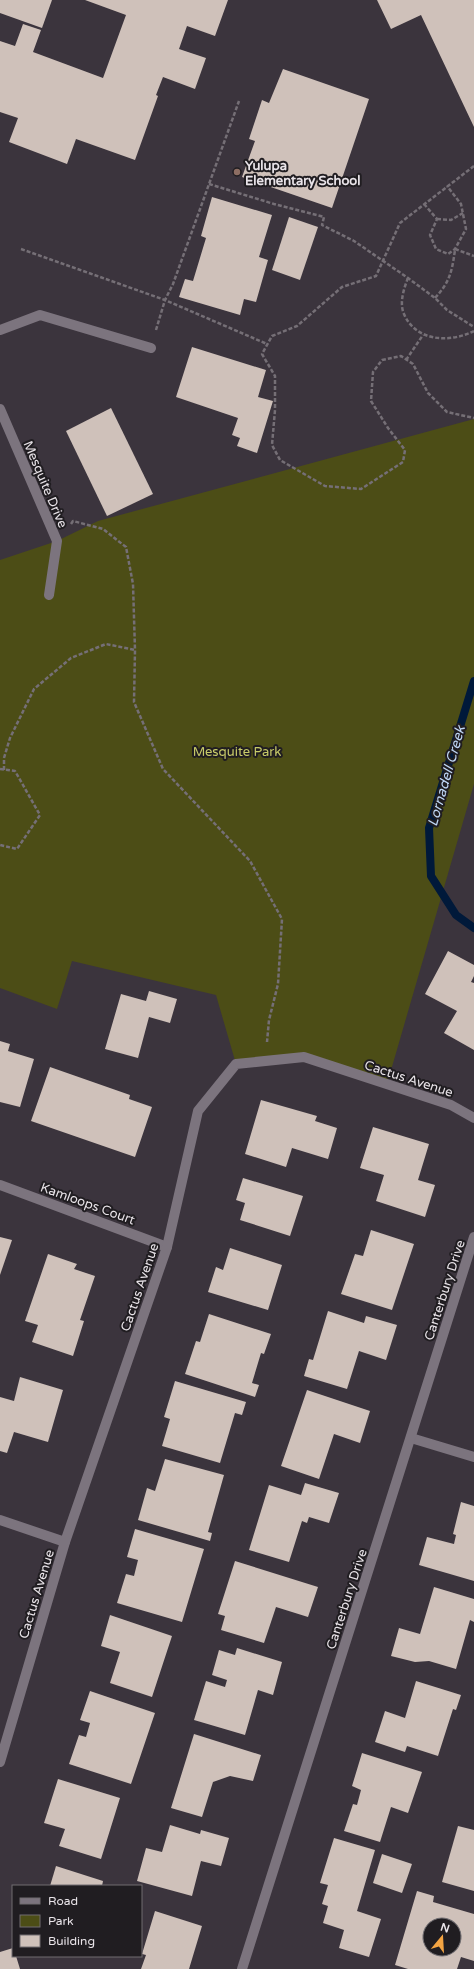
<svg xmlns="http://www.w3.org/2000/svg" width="474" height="1969" font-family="'Varela Round',sans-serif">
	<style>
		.green { fill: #4c4d16 }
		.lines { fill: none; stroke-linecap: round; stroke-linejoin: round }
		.stream { stroke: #00193a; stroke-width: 8 }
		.building { fill: #cfc1ba; fill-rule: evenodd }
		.path { stroke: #756f76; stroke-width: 2.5; stroke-dasharray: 4 2; stroke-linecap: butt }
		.lane { stroke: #7c747e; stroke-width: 10 }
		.street { stroke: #7c747e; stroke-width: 10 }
		.education-dot { fill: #8d6e63; stroke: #201d21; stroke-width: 1.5 }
		.labels { text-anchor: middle; stroke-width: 4; stroke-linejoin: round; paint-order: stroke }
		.poi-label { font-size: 13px; font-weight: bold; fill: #e9e4e9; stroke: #201d21; text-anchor: start }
		.street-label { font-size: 13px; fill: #e9e4e9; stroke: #201d21 }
		.park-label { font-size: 13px; fill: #c8cb69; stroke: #201d21 }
		.water-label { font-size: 14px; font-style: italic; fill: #bfd6f4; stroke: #201d21 }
	</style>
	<rect width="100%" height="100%" fill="#3b343d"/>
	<polygon class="green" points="474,419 474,784 387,1084 304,1057 236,1064 216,995 72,961 57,1009 0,988 0,560 57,541 98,521"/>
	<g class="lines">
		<polyline class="stream" points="474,681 429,828 431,876 456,915 474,928"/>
	</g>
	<g class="building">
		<polygon points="0,0 52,0 42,28 0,13"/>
		<polygon points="85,0 228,0 215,36 187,26 179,49 206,58 195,89 163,77 156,95 158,96 135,160 76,139 67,164 9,142 18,118 0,112 0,41 15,46 23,24 41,30 33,52 103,78 126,15"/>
		<polygon points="377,0 474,0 474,127 421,15 391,29"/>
		<polygon points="283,69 369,99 332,208 242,177 255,141 249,139 262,100 269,103"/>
		<polygon points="212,197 272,215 259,257 268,260 256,302 244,299 240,315 179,297 185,279 193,281 206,238 201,236"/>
		<polygon points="289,217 318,227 300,280 272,270"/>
		<polygon points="192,347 266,370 258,397 273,401 257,453 237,446 240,438 232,435 238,418 176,397"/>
		<polygon points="111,408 153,494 107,516 66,431"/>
		<polygon points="448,951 474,965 474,976 471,982 474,983 474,1050 444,1033 457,1011 425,994"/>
		<polygon points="149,991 177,999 170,1023 149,1017 138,1058 105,1049 121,994 146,1001"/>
		<polygon points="0,1041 10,1044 8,1051 34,1059 20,1107 0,1102"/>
		<polygon points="50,1067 130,1095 129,1099 152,1107 135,1157 31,1121"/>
		<polygon points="261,1100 317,1116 315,1121 337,1128 328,1159 292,1148 286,1167 245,1154"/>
		<polygon points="373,1127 429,1144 418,1180 435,1185 425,1217 376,1201 384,1175 360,1168"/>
		<polygon points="243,1178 303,1196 290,1236 240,1220 245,1203 236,1200"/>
		<polygon points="371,1230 414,1244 392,1310 341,1294 355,1254 363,1256"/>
		<polygon points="0,1237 12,1240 0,1275"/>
		<polygon points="230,1248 282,1265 268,1310 208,1292 216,1267 223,1270"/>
		<polygon points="48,1254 77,1264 74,1269 95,1276 80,1320 84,1321 73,1356 32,1342 38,1325 25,1321"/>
		<polygon points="328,1311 364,1323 366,1316 397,1325 386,1360 359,1351 347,1389 304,1376 309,1359 313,1360"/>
		<polygon points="209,1314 271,1334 264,1354 261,1353 252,1383 259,1385 255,1397 185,1374 196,1341 200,1342"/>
		<polygon points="20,1377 63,1390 48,1442 14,1432 7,1453 0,1451 0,1397 14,1401"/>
		<polygon points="175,1381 246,1402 242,1415 235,1413 220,1463 162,1446 170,1419 164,1417"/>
		<polygon points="307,1390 370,1411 360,1443 334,1434 319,1479 281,1466"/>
		<polygon points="165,1459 224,1475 208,1532 212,1533 210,1541 138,1520 147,1488 155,1491"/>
		<polygon points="305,1483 339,1493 329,1523 309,1517 307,1523 302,1521 289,1562 249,1550 269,1485 301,1495"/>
		<polygon points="461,1502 474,1506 474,1581 419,1565 427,1537 454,1544 456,1535 453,1534"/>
		<polygon points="135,1529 204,1549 182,1622 117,1603 126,1574 134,1576 138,1560 127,1557"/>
		<polygon points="235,1561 318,1587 308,1617 276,1607 264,1643 221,1630 225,1616 218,1614"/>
		<polygon points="434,1587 474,1599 474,1622 470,1620 456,1669 429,1661 415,1662 391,1656 399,1628 420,1634"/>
		<polygon points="110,1615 172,1636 152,1697 110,1683 120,1652 101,1646"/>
		<polygon points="237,1648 282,1662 273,1695 258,1690 245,1735 194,1720 206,1681 225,1687 227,1680 212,1675 219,1650 235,1655"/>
		<polygon points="416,1681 461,1695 456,1710 453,1709 438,1756 407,1746 405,1752 375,1742 385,1711 405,1718"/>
		<polygon points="90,1691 155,1713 131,1784 69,1764 79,1735 86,1737 90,1723 80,1720"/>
		<polygon points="194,1734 261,1755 253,1781 230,1776 213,1782 202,1817 171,1808"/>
		<polygon points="362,1753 422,1772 408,1813 391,1807 380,1842 344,1831 353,1804 357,1805 361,1790 352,1786"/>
		<polygon points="58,1779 120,1798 101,1859 59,1846 65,1829 44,1823"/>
		<polygon points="170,1825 200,1834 201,1830 229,1838 221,1866 201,1861 192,1896 137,1881 146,1848 162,1852"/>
		<polygon points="458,1826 474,1830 474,1891 442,1882"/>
		<polygon points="334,1838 375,1850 357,1911 381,1919 369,1957 339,1948 344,1930 323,1923 328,1906 322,1904 328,1885 320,1883"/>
		<polygon points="382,1854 412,1864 402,1893 373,1883"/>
		<polygon points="56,1866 103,1881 102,1886 50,1886"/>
		<path d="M417 1891 434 1896 433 1902 474 1914V1961L461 1957 457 1969H408L395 1965ZM430 1925H454V1949H430Z"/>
		<polygon points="155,1911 202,1926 189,1969 141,1969 146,1955 142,1954"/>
		<polygon points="13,1948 13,1956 16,1956 20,1969 0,1969 0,1952"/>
	</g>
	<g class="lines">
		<g class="path">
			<polyline points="474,166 400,223 376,276 342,287 297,326 272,336 262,354 275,376 275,410 272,445 280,460 325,486 361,489 403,462 405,450 388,428 371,401 373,372 382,360 401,356 413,364 428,393 447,412 474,418"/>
			<polyline points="209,184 274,204 324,217 322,225 354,241 408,278 435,298 447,310 474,327"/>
			<polyline points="424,204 437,219 430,235 436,249 448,254 455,249 466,229 461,204 447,186"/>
			<polyline points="437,219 451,220 463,213"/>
			<polyline points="21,249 165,300 267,344"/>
			<polyline points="455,249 474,256"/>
			<path d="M408 278C404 288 399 303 404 314 416 342 450 343 474 331"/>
			<path d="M435 298C450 282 452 271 455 250"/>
			<polyline points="156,330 165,300 173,284 239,101"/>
			<polyline points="406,360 423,335"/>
			<polyline points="71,524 73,521 103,529 126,547 133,584 135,650 134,702 163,769 250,861 282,919 278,984 269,1020 267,1042"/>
			<polyline points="0,769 15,771 40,815 17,849 0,845"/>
			<polyline points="4,770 4,758 10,738 34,689 71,658 106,644 135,650"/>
		</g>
		<polyline class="lane" points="0,330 40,315 151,348"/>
		<g class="street">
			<polyline points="0,409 57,541 49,595"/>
			<polyline points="0,1185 167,1247"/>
			<polyline points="411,1438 474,1457"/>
			<polyline points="0,1520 65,1542"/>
			<polyline points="0,1762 65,1542 167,1247 198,1111 236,1064 304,1057 451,1105 474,1118"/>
			<polyline points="242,1969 474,1237"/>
		</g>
	</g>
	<circle class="education-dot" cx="237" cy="172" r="4"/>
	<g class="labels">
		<g class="poi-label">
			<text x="245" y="170">Yulupa<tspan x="245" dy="15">Elementary School</tspan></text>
		</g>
		<g class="street-label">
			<text transform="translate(46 484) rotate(67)" y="5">Mesquite Drive</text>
			<text transform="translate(409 1078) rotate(18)" y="5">Cactus Avenue</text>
			<text transform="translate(88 1203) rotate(20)" y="5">Kamloops Court</text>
			<text transform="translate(139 1287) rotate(-71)" y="5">Cactus Avenue</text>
			<text transform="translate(444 1290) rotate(-72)" y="5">Canterbury Drive</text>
			<text transform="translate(36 1594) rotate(-73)" y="5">Cactus Avenue</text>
			<text transform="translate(346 1599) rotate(-72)" y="5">Canterbury Drive</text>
		</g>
		<g class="park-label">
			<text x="237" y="756">Mesquite Park</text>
		</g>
		<g class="water-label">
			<text transform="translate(446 776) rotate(-74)" y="5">Lornadell Creek</text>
		</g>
	</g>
	<rect x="12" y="1885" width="130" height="72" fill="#201d21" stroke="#706d71"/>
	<rect x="20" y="1898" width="20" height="6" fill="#7c747e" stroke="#706d71"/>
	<text x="48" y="1905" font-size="12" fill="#e9e4e9">Road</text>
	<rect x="20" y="1915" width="20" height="12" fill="#4c4d16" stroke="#706d71"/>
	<text x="48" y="1925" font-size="12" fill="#e9e4e9">Park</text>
	<rect x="20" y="1935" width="20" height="12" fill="#cfc1ba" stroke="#706d71"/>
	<text x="48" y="1945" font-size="12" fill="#e9e4e9">Building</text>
	<g transform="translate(442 1937) rotate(18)"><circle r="19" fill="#201d21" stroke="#706d71"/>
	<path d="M0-3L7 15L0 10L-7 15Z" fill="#f3a443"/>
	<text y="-6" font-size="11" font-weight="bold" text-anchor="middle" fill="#e9e4e9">N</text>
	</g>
</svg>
